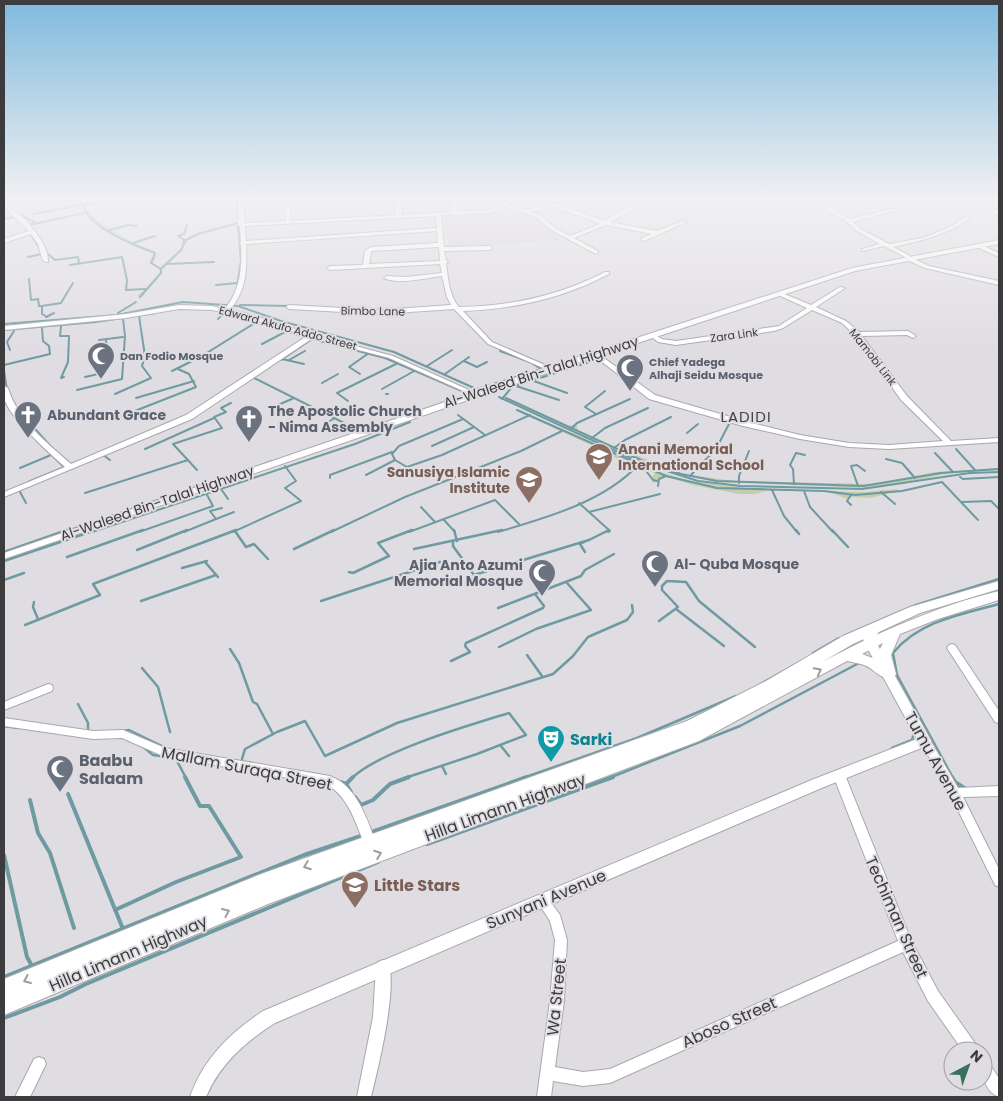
<svg xmlns="http://www.w3.org/2000/svg" width="1003" height="1101" font-family="Poppins,sans-serif">
	<style>
		.built { fill: #d8d2de }
		.green { fill: #c3cead }
		.lines { fill: none; stroke-linecap: round; stroke-linejoin: round }
		.stream-far2 { stroke: #6e9aa1; stroke-width: 2 }
		.stream-far1 { stroke: #6e9aa1; stroke-width: 2.5 }
		.stream { stroke: #6e9aa1; stroke-width: 4 }
		.minor-casing { stroke: #a9a7ab; stroke-width: 2 }
		.tertiary-casing { stroke: #a9a7ab; stroke-width: 2 }
		.secondary-casing { stroke: #a9a7ab; stroke-width: 2 }
		.minor { fill: #fff; fill-rule: evenodd }
		.tertiary { fill: #fff; fill-rule: evenodd }
		.secondary { fill: #fff; fill-rule: evenodd }
		.oneway { stroke: #9e9d9e }
		.labels { text-anchor: middle; stroke-width: 4; stroke-linejoin: round; paint-order: stroke }
		.far-street-label { font-size: 11px; fill: #3c3b3d; stroke: #e0dde2 }
		.far-worship-label { font-size: 11px; font-weight: bold; fill: #5b616d; stroke: #e0dde2; text-anchor: start }
		.street-label { font-size: 14px; fill: #3c3b3d; stroke: #e0dde2 }
		.worship-label { font-size: 14px; font-weight: bold; fill: #5b616d; stroke: #e0dde2; text-anchor: start }
		.education-label { font-size: 14px; font-weight: bold; fill: #785e54; stroke: #e0dde2; text-anchor: start }
		.neighbourhood-label { font-size: 15px; letter-spacing: 1px; fill: #454347; stroke: #e0dde2 }
		.near-culture-label { font-size: 16px; font-weight: bold; fill: #0d838f; stroke: #e0dde2; text-anchor: start }
		.near-worship-label { font-size: 16px; font-weight: bold; fill: #5b616d; stroke: #e0dde2; text-anchor: start }
		.near-street-label { font-size: 16px; fill: #3c3b3d; stroke: #e0dde2 }
		.near-education-label { font-size: 16px; font-weight: bold; fill: #785e54; stroke: #e0dde2; text-anchor: start }
	</style>
	<rect width="100%" height="100%" fill="#e0dde2"/>
	<polygon class="built" points="525,212 560,240 450,247 444,216"/>
	<g class="green">
		<path d="M81 200C91 222 115 231 134 243 140 248 149 247 155 252L157 256 153 263 159 268 181 249 182 240 189 241 162 269 157 280 140 297 137 296 155 281 160 273 159 269 149 262 155 254 133 246 86 217 88 215 79 201Z"/>
		<path d="M506 397 568 426 576 424 578 430C604 442 629 453 657 463L659 467 689 475 735 481 874 484 935 472 999 468V470L951 473 897 484 866 488 717 482 681 475 651 466 504 398Z"/>
		<polygon points="517,409 641,466 690,481 746,488 864,492 897,489 899,491 870,498 852,497 848,499 829,492 809,491 766,491 755,494 739,494 693,485 666,477 653,483 651,479 655,473 627,465 606,452 523,414"/>
	</g>
	<g class="lines">
		<g class="stream-far2">
			<path d="M80 199C83 205 86 212 89 216 103 233 136 246 155 253L151 263 161 269V273L140 297"/>
			<polyline points="237,199 238,218"/>
			<polyline points="4,208 13,215"/>
			<polyline points="17,213 34,222"/>
			<polyline points="34,214 113,199"/>
			<polyline points="4,219 15,217"/>
			<polyline points="24,225 39,247"/>
			<polyline points="30,227 29,225 89,212"/>
			<polyline points="109,230 129,225 137,226"/>
			<polyline points="184,241 198,234 238,223"/>
			<polyline points="133,243 155,236"/>
			<polyline points="47,253 55,260 78,257 79,263"/>
			<polyline points="28,257 42,254"/>
			<polyline points="166,264 214,262"/>
			<polyline points="70,265 122,257 127,280 126,290 145,289"/>
			<polyline points="161,269 182,249 185,240 178,236 184,234 187,225"/>
			<polyline points="4,276 4,290"/>
			<polyline points="29,279 31,300 38,299 39,306 42,306 42,314 47,317"/>
			<polyline points="216,285 237,283"/>
			<polyline points="237,287 241,261 238,224"/>
			<polyline points="240,305 290,306"/>
			<polyline points="42,306 61,303 73,283"/>
			<polyline points="118,313 136,302"/>
			<polyline points="46,317 54,313"/>
			<polyline points="218,319 226,311"/>
			<polyline points="252,319 307,338"/>
			<polyline points="4,324 117,315 183,302 238,306 281,321 394,352 474,388"/>
			<polyline points="61,326 60,336 69,336 68,362 61,378 64,377"/>
			<polyline points="4,330 96,322 156,313"/>
			<polyline points="99,340 123,337"/>
			<polyline points="262,344 287,331"/>
			<polyline points="10,350 7,342 14,331"/>
			<polyline points="500,351 530,362 541,369"/>
			<polyline points="282,359 304,364"/>
			<polyline points="281,360 312,339 385,358 462,391 464,395 462,397"/>
			<polyline points="289,360 305,351"/>
			<polyline points="464,361 477,367 487,362"/>
			<polyline points="4,365 50,354 49,346 43,341 42,328"/>
			<polyline points="427,366 452,350"/>
			<polyline points="4,371 7,390"/>
			<polyline points="172,371 202,356 258,321"/>
			<polyline points="360,374 349,367 369,353"/>
			<polyline points="445,374 469,357"/>
			<polyline points="85,377 98,374 99,361 107,359 106,339"/>
			<polyline points="254,378 348,425"/>
			<polyline points="531,380 567,393"/>
			<polyline points="322,383 338,374"/>
			<polyline points="516,386 559,400"/>
			<polyline points="382,389 416,370"/>
			<polyline points="477,389 541,369"/>
			<polyline points="77,390 122,379 125,336 123,319"/>
			<polyline points="115,394 151,378 142,366 145,356 139,316"/>
			<polyline points="386,394 388,394"/>
			<polyline points="499,397 639,462 698,481 741,486 862,489 970,473 999,472"/>
			<polyline points="136,398 194,381"/>
			<polyline points="506,398 643,461 681,474 717,481 863,486 941,473 999,469"/>
			<polyline points="502,399 512,387 599,359"/>
			<polyline points="4,400 7,405"/>
			<polyline points="348,401 337,393 398,363"/>
			<polyline points="278,405 294,398"/>
			<polyline points="15,406 51,447"/>
			<polyline points="517,410 666,476 717,488 824,491 855,495 902,491 942,482 978,520"/>
			<polyline points="199,413 253,378"/>
			<polyline points="596,414 585,407 605,391"/>
			<polyline points="458,415 485,435"/>
			<polyline points="122,416 196,387 189,374 178,369"/>
			<polyline points="328,422 335,418"/>
			<polyline points="571,429 577,423 630,399"/>
			<polyline points="687,433 698,424"/>
			<polyline points="592,438 605,428 648,408"/>
			<polyline points="36,440 64,467"/>
			<polyline points="432,446 474,427"/>
			<polyline points="614,448 625,440 671,417"/>
			<polyline points="145,449 214,418"/>
			<polyline points="956,449 975,470"/>
			<polyline points="935,453 953,472"/>
			<polyline points="103,455 110,460"/>
			<polyline points="886,459 902,463 915,478"/>
			<polyline points="395,460 407,467 442,455 530,415"/>
			<polyline points="256,467 272,461"/>
			<polyline points="643,467 653,480 657,481"/>
			<polyline points="20,468 51,455"/>
			<polyline points="197,470 173,444 222,428 214,417 226,412 221,408 231,403"/>
			<polyline points="366,475 395,460 392,454 399,446 463,419"/>
			<polyline points="690,476 716,449 730,422"/>
			<polyline points="960,477 963,479 999,477"/>
			<polyline points="330,478 330,475 392,452"/>
			<polyline points="28,482 67,466"/>
			<polyline points="739,483 739,476 749,451"/>
			<polyline points="794,484 793,469 790,465 796,453 805,455"/>
			<polyline points="658,486 659,479 666,476"/>
			<polyline points="858,486 851,466 857,465 865,471"/>
			<polyline points="221,489 228,499"/>
			<polyline points="19,490 26,503"/>
			<polyline points="772,490 784,516 797,532"/>
			<polyline points="804,491 810,507 833,532"/>
			<polyline points="881,492 895,504"/>
			<polyline points="85,493 188,460"/>
			<polyline points="851,495 847,501 851,505"/>
			<polyline points="962,502 991,501 999,509"/>
			<polyline points="579,503 589,512 660,494"/>
			<polyline points="421,507 435,522"/>
			<polyline points="589,512 610,531 608,532"/>
			<polyline points="216,519 234,512"/>
			<polyline points="444,520 455,532"/>
			<polyline points="64,532 251,468"/>
			<polyline points="92,532 355,444 410,422"/>
			<polyline points="139,532 213,506 206,493"/>
			<polyline points="184,532 216,519 210,511 222,508"/>
			<polyline points="233,532 301,501 285,488 296,481 285,466"/>
			<polyline points="331,532 405,497 521,451 562,431"/>
			<polyline points="409,532 495,500 519,524"/>
			<path d="M498 532C545 518 604 502 638 465"/>
		</g>
		<g class="stream-far1">
			<polyline points="454,530 457,541"/>
			<polyline points="796,530 799,534"/>
			<polyline points="832,530 848,547"/>
			<polyline points="235,531 246,547 254,544 268,559"/>
			<polyline points="589,540 609,530"/>
			<polyline points="453,542 453,546 474,575 589,540"/>
			<polyline points="584,542 580,544 585,552"/>
			<polyline points="294,549 334,530"/>
			<polyline points="414,549 502,530"/>
			<polyline points="137,550 187,530"/>
			<polyline points="4,552 67,530"/>
			<polyline points="67,557 143,530"/>
			<polyline points="4,561 96,530"/>
			<polyline points="205,562 218,577"/>
			<polyline points="182,568 207,561"/>
			<polyline points="349,572 353,573 389,556 378,543 412,530"/>
			<polyline points="4,580 24,573"/>
			<polyline points="141,601 216,575"/>
			<polyline points="321,601 440,562"/>
			<polyline points="34,602 33,607 38,619"/>
			<polyline points="498,608 581,576 585,570 614,554"/>
			<polyline points="676,609 724,646"/>
			<polyline points="659,621 678,607 662,590 662,586 667,581 686,582 699,601 755,647"/>
			<polyline points="25,625 100,595 93,584 236,530"/>
			<polyline points="844,636 916,605 999,579"/>
			<polyline points="499,647 536,629 591,610 567,583"/>
			<polyline points="230,649 239,663 253,702 257,704 273,734"/>
			<polyline points="813,653 839,638"/>
			<polyline points="527,655 542,676"/>
			<polyline points="451,661 470,652 465,646 466,643 543,608 544,606 535,594"/>
			<polyline points="142,668 158,687 170,732"/>
			<polyline points="757,686 798,663"/>
			<polyline points="78,704 88,723 88,731"/>
			<polyline points="4,726 18,728"/>
			<polyline points="123,731 129,730 168,749"/>
			<polyline points="141,745 153,755 181,759"/>
			<polyline points="501,746 509,756"/>
			<polyline points="892,748 912,740 914,733"/>
			<polyline points="176,759 186,778"/>
			<polyline points="225,759 252,763"/>
			<polyline points="242,759 245,749 277,732 305,721 325,756 397,723 553,674 573,656 588,637 627,620 633,612 632,605"/>
			<polyline points="442,766 446,774"/>
			<polyline points="292,770 326,776"/>
			<path d="M352 778C380 751 470 725 509 713L526 735 477 754 405 778"/>
			<polyline points="523,778 637,738 736,696"/>
			<polyline points="609,778 740,726 859,663"/>
			<path d="M953 778 897 675 893 653C919 621 962 614 999 604"/>
		</g>
		<g class="stream">
			<polyline points="952,777 955,782 966,789"/>
			<polyline points="340,782 346,784 351,792"/>
			<polyline points="346,784 353,777"/>
			<polyline points="68,794 123,929"/>
			<polyline points="355,797 361,805 373,800 390,784 409,777"/>
			<polyline points="30,800 38,833 50,853 74,928"/>
			<polyline points="369,833 527,777"/>
			<polyline points="427,844 613,777"/>
			<polyline points="4,855 27,957 32,966"/>
			<polyline points="115,910 176,882 241,857 209,806 200,806 185,777"/>
			<polyline points="4,977 304,855 364,835"/>
			<polyline points="4,1018 60,997 86,984 378,862"/>
		</g>
		<defs>
			<g id="minor">
				<polygon points="112,199 118,199 114,201"/>
				<path d="M239 199H243L245 223 286 221 284 199H289L291 221 396 215 395 199H400L402 215 453 212 451 199H456L458 211 491 210 511 199H517L509 204 526 210 555 203 604 221C614 215 625 206 637 205V207L610 222 657 231 682 221 687 222 644 241 641 239 642 238 652 234 606 225 574 238 598 251V253L596 254 551 230 536 217 505 206 492 213 441 215 444 247 490 246 493 248 490 250 444 251 446 260 448 262 446 263C448 277 449 296 459 307 511 306 559 296 605 272H609V274C564 298 514 309 463 311L492 342 552 368 553 369 550 371 488 344 454 309 380 314 289 309 286 307 289 305 380 310 451 305 447 297 442 276C427 278 398 285 384 278L387 276 406 277 442 273 440 264 330 270 327 268 330 266 363 265 365 251 371 247 438 243 437 231 246 244C247 270 247 289 230 310L245 313 314 335 393 356 478 394 474 396 472 395 389 358 313 338 192 419 4 497V492L65 467C50 454 8 416 4 398 3 395 4 390 4 386L8 388C17 419 47 443 71 464L186 415 307 336 242 316 212 310 179 309 126 318 4 330V326L126 314 179 305 212 306 225 309C241 288 242 269 241 244L239 243 241 242 240 226 238 225ZM555 207 598 223 600 224 570 236 555 228 540 215 531 212ZM436 216 437 228 246 241 245 226ZM439 247 440 261 369 264 371 252 372 251Z"/>
				<polygon points="593,199 599,199 607,204 602,205"/>
				<path d="M809 199H815L850 219 908 205V207L853 222 861 229 889 244 923 238 952 226 965 217H969V219C946 235 921 241 893 247L910 256V257L929 266 999 281V285L925 268 905 259V257L884 246 862 251V249L880 244 857 231 847 222Z"/>
				<path d="M4 203C21 212 49 242 48 262L43 261 38 244 31 234 4 243V239L29 231 4 207Z"/>
				<polygon points="977,245 981,245 999,253 999,257 977,247"/>
				<polygon points="840,287 845,288 816,307 846,321 859,332 908,331 916,336 913,338 907,335 862,336 907,396 951,441 999,438 999,442 889,449 849,447 800,439 743,426 649,399 592,354 595,352 597,353 655,395 748,422 800,435 849,443 889,445 943,441 901,400 855,335 842,323 812,310 783,328 774,331 676,345 658,342 649,335 652,333 662,339 676,341 773,327 779,326 807,308 778,295 778,293 782,293 811,305"/>
				<polygon points="952,644 955,645 999,711 999,723 995,722 949,651 947,648 949,645"/>
				<polygon points="48,684 52,685 53,688 52,691 4,710 4,702"/>
				<path d="M4 718 93 731 123 730 165 748 330 776C357 786 367 819 376 843L374 847 370 848 366 847C355 824 351 800 328 785L163 756 122 738 93 739 4 726Z"/>
				<polygon points="925,737 929,738 958,788 999,786 999,796 963,797 999,869 999,887 995,885 951,796 920,741 921,738"/>
				<polygon points="839,770 843,772 845,775 911,940 938,991 977,1046 979,1051 963,1051 928,1001 903,952 610,1083 583,1086 553,1081 551,1097 537,1097 550,1001 555,940 550,921 537,901 539,897 543,895 547,897 560,915 567,940 564,1001 555,1067 583,1072 610,1069 898,941 833,775 835,772"/>
				<path d="M383 960 388 962C398 987 378 1069 371 1097H357L373 1017 376 967 378 962Z"/>
				<polygon points="39,1057 44,1059 46,1064 30,1097 15,1097 34,1059"/>
				<path d="M983 1060 988 1062 999 1078V1097C983 1091 983 1074 983 1060Z"/>
			</g>
			<g id="tertiary">
				<polygon points="971,199 978,199 999,212 999,216"/>
				<polygon points="999,240 999,244 855,271 553,371 4,559 4,553 547,367 852,268"/>
				<path d="M876 624 880 625 881 628 875 638 876 642 929 737 931 741 929 745 824 787 275 1023C245 1042 220 1064 206 1097H190C203 1059 230 1033 263 1011L814 779 917 739 864 642 863 638C867 633 870 626 876 624Z"/>
			</g>
			<path id="secondary" d="M999 581V589L920 613 853 644 822 662C879 632 937 606 999 591V600L938 619 900 634 891 655 896 674 894 678C882 682 875 669 864 665 859 663 852 662 847 661L699 741 268 904 4 1015V979L261 874 687 721 766 681 843 636 910 607ZM883 643 877 655 878 660 862 654Z"/>
		</defs>
		<use href="#minor" class="minor-casing"/>
		<use href="#tertiary" class="tertiary-casing"/>
		<use href="#secondary" class="secondary-casing"/>
		<use href="#minor" class="minor"/>
		<use href="#tertiary" class="tertiary"/>
		<use href="#secondary" class="secondary"/>
	</g>
	<defs><path id="oneway-chevron" d="M-2-3.5L2.5 0L-2 3.5" fill="none" stroke-width="1.6" stroke-linecap="round" stroke-linejoin="round" transform="scale(1.25)"/></defs>
	<g class="oneway">
		<use href="#oneway-chevron" transform="translate(818 671) rotate(-28)"/>
		<use href="#oneway-chevron" transform="translate(378 854) rotate(-20)"/>
		<use href="#oneway-chevron" transform="translate(307 866) rotate(160)"/>
		<use href="#oneway-chevron" transform="translate(226 912) rotate(-23)"/>
		<use href="#oneway-chevron" transform="translate(27 980) rotate(157)"/>
	</g>
	<linearGradient id="sky" x2="0" y2="1"><stop stop-color="#7fbadd"/><stop offset="0.56" stop-color="#f1f0f2"/><stop offset="1" stop-color="#f1f0f2" stop-opacity="0"/></linearGradient>
	<rect width="1003" height="353" fill="url(#sky)"/>
	<defs>
		<symbol id="mosque-pin" viewBox="-11 -11 22 30"><path d="M0 17L-7.5 6A9.5 9.5 0 1 1 7.5 6Z" fill="#6b7280" stroke="#e0dde2"/><path d="M3.5-4.9A6 6 0 1 0 3.5 4.9A5 5 0 1 1 3.5-4.9Z" fill="#fff"/></symbol>
		<symbol id="church-pin" viewBox="-11 -11 22 30"><path d="M0 17L-7.5 6A9.5 9.5 0 1 1 7.5 6Z" fill="#6b7280" stroke="#e0dde2"/><path d="M-1.2-6h2.4v3.5h3.3v2.4h-3.3V6h-2.4V-.1h-3.3v-2.4h3.3Z" fill="#fff"/></symbol>
		<symbol id="school-pin" viewBox="-11 -11 22 30"><path d="M0 17L-7.5 6A9.5 9.5 0 1 1 7.5 6Z" fill="#8d6e63" stroke="#e0dde2"/><path d="M0-5L7-2L0 1L-7-2ZM-4 1L0 2.5L4 1V4Q0 6-4 4Z" fill="#fff"/></symbol>
		<symbol id="theatre-pin" viewBox="-11 -11 22 30"><path d="M0 17L-7.5 6A9.5 9.5 0 1 1 7.5 6Z" fill="#0f9aa8" stroke="#e0dde2"/><path d="M-5-5.5Q0-4 5-5.5V0Q5 5 0 6Q-5 5-5 0ZM-3.3-2.5H-1v1.5H-3.3ZM1-2.5H3.3v1.5H1ZM-2.8 1Q0 5.5 2.8 1Z" fill="#fff"/></symbol>
	</defs>
	<g fill-rule="evenodd">
		<use href="#mosque-pin" x="85" y="340" width="32" height="43"/>
		<use href="#mosque-pin" x="614" y="352" width="32" height="43"/>
		<use href="#church-pin" x="12" y="399" width="32" height="43"/>
		<use href="#church-pin" x="233" y="403" width="32" height="43"/>
		<use href="#school-pin" x="583" y="441" width="32" height="43"/>
		<use href="#school-pin" x="513" y="464" width="32" height="43"/>
		<use href="#mosque-pin" x="639" y="548" width="32" height="43"/>
		<use href="#mosque-pin" x="526" y="557" width="32" height="43"/>
		<use href="#theatre-pin" x="535" y="723" width="32" height="43"/>
		<use href="#mosque-pin" x="44" y="753" width="32" height="43"/>
		<use href="#school-pin" x="339" y="869" width="32" height="43"/>
	</g>
	<g class="labels">
		<g class="far-street-label">
			<text transform="translate(373 311) rotate(1)" y="4">Bimbo Lane</text>
			<text transform="translate(288 328) rotate(15)" y="4">Edward Akufo Addo Street</text>
			<text transform="translate(734 335) rotate(-8)" y="4">Zara Link</text>
			<text transform="translate(873 357) rotate(52)" y="4">Mamobi Link</text>
		</g>
		<g class="far-worship-label">
			<text x="120" y="360">Dan Fodio Mosque</text>
			<text x="649" y="366">Chief Yadega<tspan x="649" dy="13">Alhaji Seidu Mosque</tspan></text>
		</g>
		<g class="street-label">
			<text transform="translate(541 372) rotate(-18)" y="5">Al-Waleed Bin-Talal Highway</text>
			<text transform="translate(157 503) rotate(-19)" y="5">Al-Waleed Bin-Talal Highway</text>
		</g>
		<g class="worship-label">
			<text x="268" y="416">The Apostolic Church<tspan x="268" dy="16">- Nima Assembly</tspan></text>
			<text x="47" y="420">Abundant Grace</text>
			<text x="674" y="569">Al- Quba Mosque</text>
			<text x="523" y="570" text-anchor="end">Ajia Anto Azumi<tspan x="523" dy="16">Memorial Mosque</tspan></text>
		</g>
		<g class="education-label">
			<text x="618" y="454">Anani Memorial<tspan x="618" dy="16">International School</tspan></text>
			<text x="510" y="477" text-anchor="end">Sanusiya Islamic<tspan x="510" dy="16">Institute</tspan></text>
		</g>
		<g class="neighbourhood-label">
			<text x="746" y="422">LADIDI</text>
		</g>
		<g class="near-culture-label">
			<text x="570" y="745">Sarki</text>
		</g>
		<g class="near-worship-label">
			<text x="79" y="766">Baabu<tspan x="79" dy="18">Salaam</tspan></text>
		</g>
		<g class="near-street-label">
			<text transform="translate(936 761) rotate(61)" y="6">Tumu Avenue</text>
			<text transform="translate(247 768) rotate(11)" y="6">Mallam Suraqa Street</text>
			<text transform="translate(505 807) rotate(-20)" y="6">Hilla Limann Highway</text>
			<text transform="translate(546 899) rotate(-23)" y="6">Sunyani Avenue</text>
			<text transform="translate(897 917) rotate(66)" y="6">Techiman Street</text>
			<text transform="translate(128 953) rotate(-23)" y="6">Hilla Limann Highway</text>
			<text transform="translate(556 997) rotate(-84)" y="6">Wa Street</text>
			<text transform="translate(729 1022) rotate(-24)" y="6">Aboso Street</text>
		</g>
		<g class="near-education-label">
			<text x="374" y="891">Little Stars</text>
		</g>
	</g>
	<rect width="1003" height="1101" fill="none" stroke="#3c3b3d" stroke-width="10"/>
	<g transform="translate(968 1066) rotate(41)"><circle r="24" fill="#e0dde2" stroke="#9e9ca0"/>
	<path d="M0-4L9 19L0 12L-9 19Z" fill="#387159"/>
	<text y="-8" font-size="14" font-weight="bold" text-anchor="middle" fill="#3c3b3d">N</text>
	</g>
</svg>
